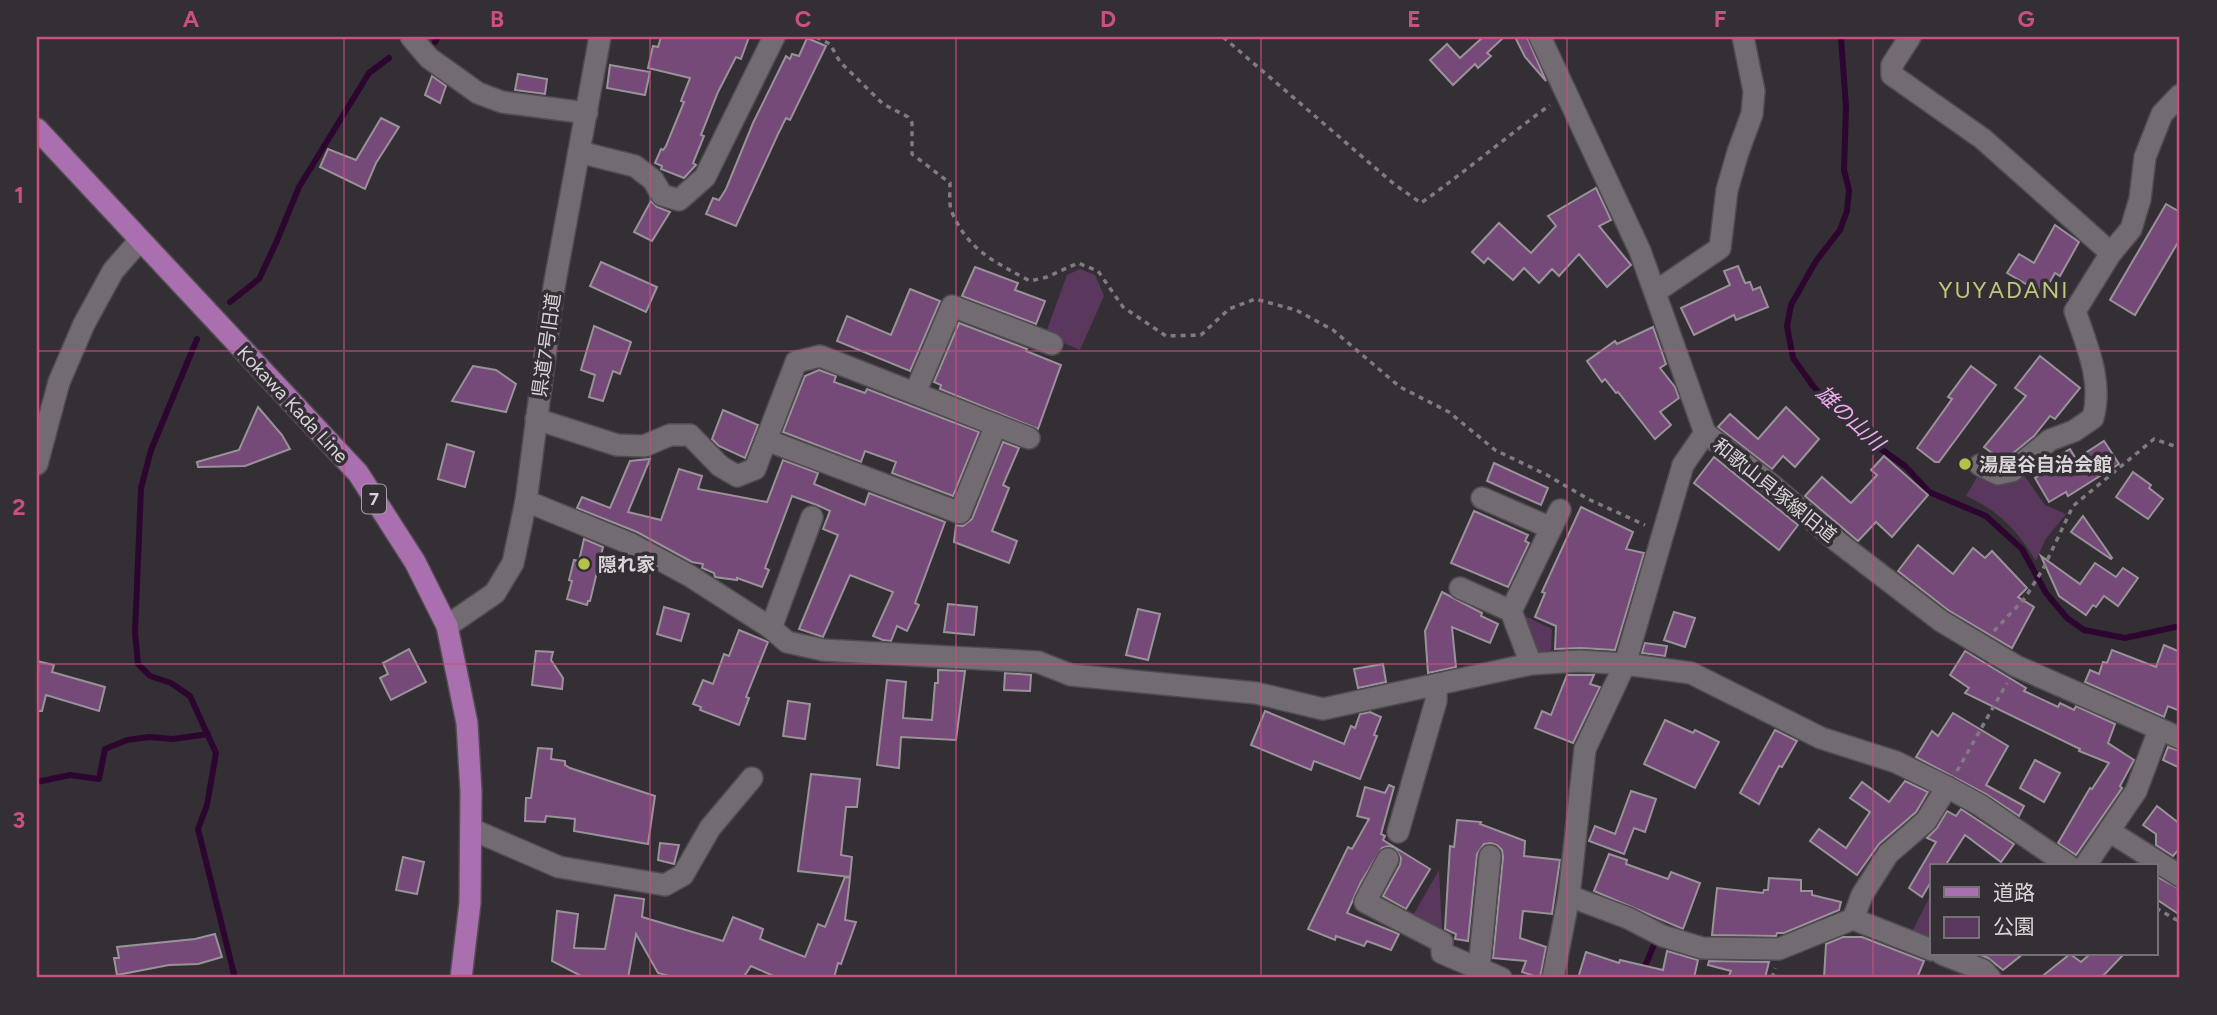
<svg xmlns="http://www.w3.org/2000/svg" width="2217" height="1015" font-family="Figtree,'Noto Sans JP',sans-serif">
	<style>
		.green { fill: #5a375d }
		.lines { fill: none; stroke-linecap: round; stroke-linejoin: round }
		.stream { stroke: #2d0630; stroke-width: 6 }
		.building { fill: #754a78; stroke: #999299; stroke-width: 2 }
		.minor-casing { stroke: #514c51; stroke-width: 24 }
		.major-casing { stroke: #514c51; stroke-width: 24 }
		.path { stroke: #7f7b80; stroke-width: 3.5; stroke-dasharray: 5 5; stroke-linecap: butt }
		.minor { stroke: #726b72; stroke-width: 21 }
		.major { stroke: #aa6fae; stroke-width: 21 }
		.grid { fill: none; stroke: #c95080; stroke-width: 2; stroke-opacity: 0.55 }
		.poi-dot { fill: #b5c249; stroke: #342f35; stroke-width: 2.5 }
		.labels { text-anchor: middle; stroke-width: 7; stroke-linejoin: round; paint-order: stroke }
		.shield { fill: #342f35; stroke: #a7a2a7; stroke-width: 2 }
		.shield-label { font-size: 18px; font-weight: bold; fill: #d8d4d8 }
		.street-label { font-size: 19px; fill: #d8d4d8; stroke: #342f35 }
		.poi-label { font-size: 19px; font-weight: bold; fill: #d8d4d8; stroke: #342f35; text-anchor: start }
		.water-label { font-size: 21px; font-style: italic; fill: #edabf1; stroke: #342f35 }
		.quarter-label { font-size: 23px; letter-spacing: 2px; fill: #bec87b; stroke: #342f35 }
		.neatline { fill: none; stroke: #c95080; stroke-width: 2.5 }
		.grid-label { font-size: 23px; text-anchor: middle; font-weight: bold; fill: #c95080 }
	</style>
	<rect width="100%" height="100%" fill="#342f35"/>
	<g class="green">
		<polygon points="1080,269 1095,275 1104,296 1080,350 1045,335 1067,275"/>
		<path d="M1980 472 2023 474 2045 505 2066 514 2045 540 2036 561C2017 530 1999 511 1966 496Z"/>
		<polygon points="1519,613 1552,629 1551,650 1536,653"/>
		<polygon points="1439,870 1442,932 1412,917"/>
		<polygon points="1932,892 1932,942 1911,934"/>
	</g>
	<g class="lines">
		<g class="stream">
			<polyline points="1841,37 1846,107 1844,170 1849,190 1847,211 1840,230 1816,261 1791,305 1787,326 1793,358 1813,386 1864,437 1905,466 1929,492 1986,516 2022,549 2046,593 2067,618 2084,630 2125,638 2180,626"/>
			<polyline points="435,42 438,37"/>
			<polyline points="230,302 259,279 276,243 299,187 369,73 389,58"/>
			<polyline points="197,339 151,450 141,488 135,633 138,664 150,676 171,683 190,696 216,753 207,805 198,829 235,978"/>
			<polyline points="37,782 70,775 99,779 105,749 127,740 149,737 173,739 208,734"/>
			<polyline points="1640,978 1656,940 1658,941"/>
		</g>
	</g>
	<g class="building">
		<polygon points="661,37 749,37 741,59 736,57 718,92 701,135 704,136 693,163 696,165 684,178 661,169 662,166 655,163 661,149 663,150 666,146 684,102 681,101 690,78 648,68 653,46 658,47"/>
		<polygon points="1483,37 1504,37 1487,53 1491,56 1478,68 1475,64 1453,85 1430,60 1447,44 1460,58"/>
		<polygon points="1515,37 1527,37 1546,81 1525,57"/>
		<polygon points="807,38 826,46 790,120 786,118 778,134 736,226 706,214 713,198 719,200 726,189 753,123 786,56 790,59 792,54 799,56"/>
		<polygon points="610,65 650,72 645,95 607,88"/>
		<polygon points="518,74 547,79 545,94 515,90"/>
		<polygon points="432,76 446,86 440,103 425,95"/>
		<polygon points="381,118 399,127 376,163 365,189 320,167 328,149 356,160"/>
		<polygon points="1596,188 1611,220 1599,226 1631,265 1607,287 1579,254 1559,276 1552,269 1539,283 1524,268 1513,280 1488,258 1484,263 1472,252 1499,223 1531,253 1556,226 1548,216"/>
		<polygon points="651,201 657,207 670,212 652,241 634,232"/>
		<polygon points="2166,204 2180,212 2180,239 2135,315 2110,300"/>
		<polygon points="2055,225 2079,242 2060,276 2055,273 2043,294 2007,273 2019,254 2034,263"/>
		<polygon points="601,262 657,287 646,312 590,286"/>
		<polygon points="1738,266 1745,283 1750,282 1753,290 1760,287 1768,307 1736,320 1734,315 1694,335 1681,308 1730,285 1724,271"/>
		<polygon points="975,267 1018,283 1015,290 1045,301 1036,324 962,296"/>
		<polygon points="910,289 940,301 910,371 837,341 847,316 891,335"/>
		<polygon points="959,323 1027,349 1026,351 1061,365 1038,429 940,389 941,385 934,382"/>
		<polygon points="594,326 631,342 620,374 613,371 603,401 589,397 595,375 581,370"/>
		<polygon points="1653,327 1666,364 1660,368 1675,387 1679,398 1660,412 1671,425 1655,439 1618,392 1616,393 1605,379 1602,382 1587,361 1615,341 1617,344"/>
		<polygon points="2040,356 2080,388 2055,419 2050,416 2034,436 2006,459 2001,460 1984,447 2026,396 2015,388"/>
		<polygon points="473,366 496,370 516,384 506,412 452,401"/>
		<polygon points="1971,366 1996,385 1939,462 1935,462 1917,448 1952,399 1948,397"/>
		<polygon points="819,370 836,376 834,382 865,393 867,389 979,432 953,496 892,473 896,462 865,451 861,462 783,432 805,376"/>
		<polygon points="258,407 282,435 290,449 245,466 198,467 197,462 239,450"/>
		<polygon points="1786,407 1819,439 1795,467 1783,456 1772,469 1718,427 1730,414 1758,439"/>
		<polygon points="723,410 758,425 745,458 719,446 712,439"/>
		<polygon points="2104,441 2119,464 2068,496 2066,492 2049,502 2035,478 2053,468 2049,461 2070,449 2076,459"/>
		<polygon points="1003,442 1019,448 1003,485 1009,488 992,531 1017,541 1009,563 954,542 956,525 963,526 972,519"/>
		<polygon points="447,444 474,452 465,487 438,479"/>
		<polygon points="1884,456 1928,495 1892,537 1876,522 1858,541 1805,496 1822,477 1851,503 1877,475 1871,470"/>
		<polygon points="1714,457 1798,525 1779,550 1694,483"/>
		<polygon points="650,459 628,512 661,520 679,469 702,476 698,489 767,502 783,460 818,473 814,484 865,505 869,493 945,522 915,603 919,605 907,631 897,626 891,641 883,640 873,636 893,592 850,575 823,637 799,629 838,535 823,529 830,511 817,505 792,496 765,568 769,570 762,587 737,578 737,580 715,577 714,573 702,568 703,564 692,562 637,532 577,508 582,497 610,508 630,461"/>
		<polygon points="1494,463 1548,488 1541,505 1487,481"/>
		<polygon points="2133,472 2151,485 2149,488 2163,499 2148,519 2116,497"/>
		<polygon points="1581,507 1633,532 1626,549 1644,553 1615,650 1581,648 1555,649 1556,626 1535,617 1545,593 1542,592"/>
		<polygon points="1474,511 1528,535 1525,541 1529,543 1508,587 1451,563"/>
		<polygon points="2083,516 2112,558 2111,559 2071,532"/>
		<polygon points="584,539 603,547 590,601 588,601 587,605 567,599 572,581 569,580 574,560 579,561"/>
		<polygon points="1918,545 1953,574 1973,548 1985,558 1992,551 2027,588 2018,597 2034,607 2012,648 1948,610 1898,571"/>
		<polygon points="2041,556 2080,584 2095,563 2116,577 2123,568 2138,578 2118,606 2104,596 2096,607 2093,605 2086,615 2059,596"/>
		<polygon points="1442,592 1482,613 1481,616 1498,624 1490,643 1452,627 1456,667 1428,673 1425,631"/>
		<polygon points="948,604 977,607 974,635 944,632"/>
		<polygon points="664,607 689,614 681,641 657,634"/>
		<polygon points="1138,609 1160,614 1148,660 1126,655"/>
		<polygon points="1674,612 1695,618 1685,647 1664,640"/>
		<polygon points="739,630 768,642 746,697 749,698 739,725 700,710 701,707 693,704 703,680 713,684 724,654 729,656"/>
		<polygon points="1645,643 1667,646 1665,656 1642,653"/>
		<polygon points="2164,645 2180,652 2180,711 2168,706 2164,717 2085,682 2090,670 2099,674 2103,662 2107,663 2112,650 2156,667"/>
		<polygon points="409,649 426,682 391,700 380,678 388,674 383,663"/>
		<polygon points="536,651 553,652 551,660 563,678 562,689 532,685"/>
		<polygon points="1965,651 2026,688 2024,691 2058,707 2060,703 2074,710 2076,706 2115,724 2108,743 2134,760 2120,786 2122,788 2076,855 2058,843 2090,788 2092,789 2109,763 2079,751 2080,749 1965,693 1969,688 1950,675"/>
		<polygon points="37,661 54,665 52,672 105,687 99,711 46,695 42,711 37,711"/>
		<polygon points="1383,664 1386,682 1358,688 1354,669"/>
		<polygon points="938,670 965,671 956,740 901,737 899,768 877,765 887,680 906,682 903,718 932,720 935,683 938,683"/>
		<polygon points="1005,673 1031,675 1030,691 1004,690"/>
		<polygon points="1567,675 1594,675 1590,684 1600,687 1573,743 1535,728 1542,711 1551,715"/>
		<polygon points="788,701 810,704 805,739 783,736"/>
		<polygon points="1265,711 1344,744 1351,726 1355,728 1360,714 1370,712 1381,717 1374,735 1377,736 1360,779 1314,761 1311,770 1251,745"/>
		<polygon points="1953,713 2008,746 1986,785 2024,806 2019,816 1986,794 1916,757 1932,731 1938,736"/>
		<polygon points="1665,720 1693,733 1695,730 1719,742 1695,788 1644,764"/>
		<polygon points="1775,730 1797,741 1782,767 1779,766 1759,804 1740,793"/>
		<polygon points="2168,747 2180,751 2180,768 2163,760"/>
		<polygon points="538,748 552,749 551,759 565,761 565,765 570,768 655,796 648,844 574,831 575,819 546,816 545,822 525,821 526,798 531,798"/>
		<polygon points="2035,760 2060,773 2044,802 2020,788"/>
		<polygon points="811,774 860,779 857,807 846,807 841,855 852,857 850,877 798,871"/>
		<polygon points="1905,781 1928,792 1916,812 1879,844 1857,875 1810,841 1819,829 1846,848 1870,812 1850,798 1862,782 1889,802"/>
		<polygon points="1389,785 1394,787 1381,834 1385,836 1383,840 1430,869 1406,909 1383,896 1400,865 1401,858 1395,848 1388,846 1382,848 1361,882 1347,913 1399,934 1391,950 1367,941 1364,946 1336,936 1335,940 1308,929 1348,847 1352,849 1369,819 1357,816 1365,787 1385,793"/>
		<polygon points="1631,791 1656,799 1645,832 1634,828 1624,854 1589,841 1595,826 1615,834"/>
		<polygon points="2157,806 2180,824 2180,848 2173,856 2156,845 2156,834 2143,825"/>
		<polygon points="1961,809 2014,844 2001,862 1965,835 1945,866 1932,866 1932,880 1922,897 1909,888 1936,842 1927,838 1937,828 1947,811 1956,816"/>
		<polygon points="1457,820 1481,822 1480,824 1525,841 1524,856 1560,860 1552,914 1523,911 1520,938 1546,947 1540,978 1522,972 1526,961 1493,958 1503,857 1502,850 1497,845 1491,843 1484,844 1477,854 1468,941 1455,939 1456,934 1445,929 1450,846 1454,847"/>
		<polygon points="660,843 679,845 674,864 658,860"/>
		<polygon points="1609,854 1627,860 1626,864 1668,879 1671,872 1700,883 1683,929 1594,891"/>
		<polygon points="403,857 424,862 417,894 396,890"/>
		<polygon points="2156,876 2180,889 2180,915 2156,899"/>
		<polygon points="845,877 850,878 845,920 856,922 841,964 838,963 834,978 778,978 751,966 743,978 676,978 658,973 636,934 628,978 585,978 552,961 557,911 578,914 574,948 605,949 615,895 644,899 642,917 723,941 733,917 763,929 760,939 805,957 818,924 825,927"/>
		<polygon points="1769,878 1801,880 1801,891 1812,891 1812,895 1841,902 1839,910 1784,933 1777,933 1776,936 1712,935 1717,888 1763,893 1764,890 1768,890"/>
		<polygon points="215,934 222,957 198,964 169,965 117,975 114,958 119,958 117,947 195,939"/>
		<polygon points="1843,937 1862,937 1924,961 1917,978 1824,978 1826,944"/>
		<polygon points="1667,951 1698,960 1694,978 1578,978 1586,952 1619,963 1620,960 1663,970"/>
		<polygon points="1977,954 2023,954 2003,970 1988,958"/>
		<polygon points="2070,954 2081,962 2090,954 2124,954 2101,978 2040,978"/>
		<polygon points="1709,961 1769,962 1765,978 1728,978 1731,971 1708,965"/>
	</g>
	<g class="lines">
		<defs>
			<g id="minor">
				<polyline points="411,37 429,58 478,93 502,102 587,113"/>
				<polyline points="1540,37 1640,251 1705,433 1772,485 1838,542 1941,621 2016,666 2180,738"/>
				<polyline points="1910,37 1892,65 1892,75 1983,139 2111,253"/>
				<polyline points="579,152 635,166 653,180 662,195 679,200 705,177 774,37"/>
				<polyline points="1655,292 1720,248 1727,190 1738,152 1752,114 1754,91 1743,37"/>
				<polyline points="915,393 952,306 1052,344"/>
				<polyline points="536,419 617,445 644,446 670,435 690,435 720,466 737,476 755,469 796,362 820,356 1029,438"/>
				<polyline points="766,440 960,513 996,425"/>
				<polyline points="37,464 59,382 84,324 113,271 140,240"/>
				<path d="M1980 465 1998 474 2012 471 2050 440 2074 431 2093 418C2103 381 2087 346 2075 311L2111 253 2131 229 2140 199 2145 157 2162 114 2180 95"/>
				<polyline points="1482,498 1551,528"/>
				<polyline points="526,501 631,544 690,576 771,628 787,642 823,650 1038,662 1071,675 1256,693 1323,709 1531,664 1580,661 1625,664 1691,673 1821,738 1896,762 1947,787 1980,805 2069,866"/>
				<polyline points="1460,588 1511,611"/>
				<polyline points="447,626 495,593 513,563 526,501 554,287 600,37"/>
				<polyline points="771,628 812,517"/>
				<polyline points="1531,664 1511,611 1560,510"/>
				<polyline points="471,829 559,867 665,885 683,875 710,828 752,778"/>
				<polyline points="2109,831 2180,876"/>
				<polyline points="1398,832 1436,701 1436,685"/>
				<polyline points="1388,859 1365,902 1442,942 1442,953 1501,978"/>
				<polyline points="2085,866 2136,791 2159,730"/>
				<polyline points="1569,896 1628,918 1663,936 1702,948 1779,949 1853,919 1862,895 1888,854 1926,821 1947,787"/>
				<polyline points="1853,919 1932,950"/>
				<polyline points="1942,954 1983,970 1990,978"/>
				<polyline points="1479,968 1490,856"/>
				<polyline points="1553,978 1569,896 1585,749 1625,664 1683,465 1705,433"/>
			</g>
			<polyline id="major" points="37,129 358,473 415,562 447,626 467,723 471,792 470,903 461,978"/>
		</defs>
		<use href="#minor" class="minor-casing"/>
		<use href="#major" class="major-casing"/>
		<g class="path">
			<path d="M816 37 830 44 840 62 883 104 908 117 912 123V154L950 183C950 191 949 202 951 210 967 250 995 262 1030 281L1047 277 1078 263 1098 271 1123 307 1166 336 1201 335 1229 309 1255 299 1296 310 1333 330 1400 387 1449 412 1495 450 1547 475 1588 499 1645 525"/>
			<path d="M1223 37 1394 184 1421 203C1465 172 1506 137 1550 105"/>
			<polyline points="1994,631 2025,598 2043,569 2073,506 2154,439 2180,448"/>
			<polyline points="1957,771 2007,683"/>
			<polyline points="2156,908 2180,922"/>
			<polyline points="1772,978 1775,968"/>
		</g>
		<use href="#minor" class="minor"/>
		<use href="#major" class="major"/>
	</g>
	<path class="grid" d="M344 37V978M650 37V978M956 37V978M1261 37V978M1567 37V978M1873 37V978M37 351H2180M37 664H2180"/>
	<g class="poi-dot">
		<circle cx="1965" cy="464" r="7"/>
		<circle cx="584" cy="564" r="7"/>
	</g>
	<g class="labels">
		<rect class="shield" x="362" y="484.5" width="24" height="29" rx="5"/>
		<g class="shield-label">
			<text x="374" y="505">7</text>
		</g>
		<g class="street-label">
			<text transform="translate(546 345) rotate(-82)" y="7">県道7号旧道</text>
			<text transform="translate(293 404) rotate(47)" y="7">Kokawa Kada Line</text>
			<text transform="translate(1775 490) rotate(39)" y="7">和歌山貝塚線旧道</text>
		</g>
		<g class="poi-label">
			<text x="1979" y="471">湯屋谷自治会館</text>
			<text x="598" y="571">隠れ家</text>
		</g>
		<g class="water-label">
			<text transform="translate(1850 418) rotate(43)" y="7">雄の山川</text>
		</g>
		<g class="quarter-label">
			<text x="2004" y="298">YUYADANI</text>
		</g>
	</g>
	<rect width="2217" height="1015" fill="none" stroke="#342f35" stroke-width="77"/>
	<rect x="1930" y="864" width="228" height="91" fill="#342f35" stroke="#767176" stroke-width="2"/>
	<rect x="1944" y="887" width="35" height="10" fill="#aa6fae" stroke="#767176" stroke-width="2"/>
	<text x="1993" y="900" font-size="21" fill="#d8d4d8">道路</text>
	<rect x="1944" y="917" width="35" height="21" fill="#5a375d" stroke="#767176" stroke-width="2"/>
	<text x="1993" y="934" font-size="21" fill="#d8d4d8">公園</text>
	<rect x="38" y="38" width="2140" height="938" class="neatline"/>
	<g class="grid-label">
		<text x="191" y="27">A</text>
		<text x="497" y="27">B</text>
		<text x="803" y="27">C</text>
		<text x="1108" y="27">D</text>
		<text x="1414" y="27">E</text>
		<text x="1720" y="27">F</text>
		<text x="2026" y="27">G</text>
		<text x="19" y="203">1</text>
		<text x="19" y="515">2</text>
		<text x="19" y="828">3</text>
	</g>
</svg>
